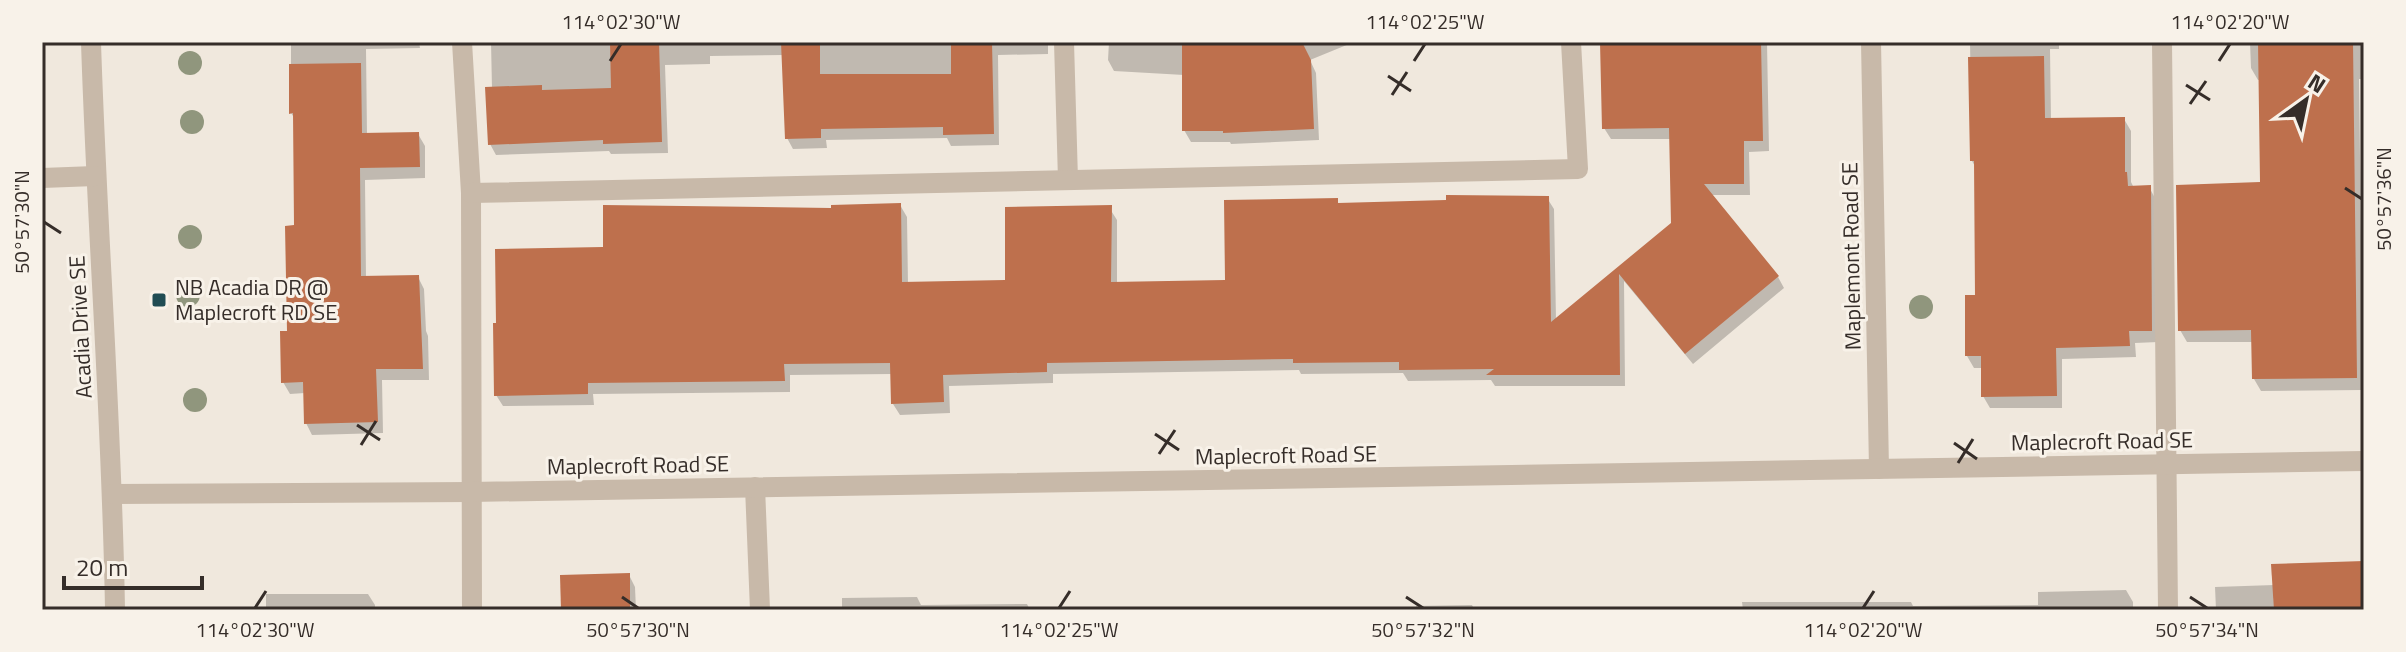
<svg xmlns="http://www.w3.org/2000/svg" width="2406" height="652" font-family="'Titillium Web',sans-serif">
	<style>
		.shadow { fill: #0003 }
		.building { fill: #be704d }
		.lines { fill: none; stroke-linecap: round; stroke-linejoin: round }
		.minor { stroke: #c8b9a9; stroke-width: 20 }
		.tree { fill: #90967d }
		.ticks { fill: none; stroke: #352d29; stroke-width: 3 }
		.poi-dot { fill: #214d54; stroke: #f8f2e9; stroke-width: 3 }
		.labels { text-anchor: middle; stroke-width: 6; stroke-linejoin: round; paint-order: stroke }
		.street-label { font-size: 22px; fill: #352d29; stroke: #f8f2e9 }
		.poi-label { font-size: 22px; fill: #352d29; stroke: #f8f2e9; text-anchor: start }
		.neatline { fill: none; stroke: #352d29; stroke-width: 3 }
		.ticks-label { font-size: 20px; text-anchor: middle; fill: #352d29 }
	</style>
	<rect width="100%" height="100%" fill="#f0e8dd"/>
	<g class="shadow">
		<polygon points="284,42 419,42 420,48 366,49 367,135 418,134 425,146 425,178 365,180 366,278 418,277 424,289 426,331 428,336 429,380 382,380 383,433 312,435 306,423 305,393 290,394 283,382 289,333 296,227 295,119 291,113 291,44"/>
		<polygon points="491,42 1048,42 1048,54 998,55 999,145 951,146 947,138 826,140 827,148 793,149 787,138 784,55 710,56 710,64 665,65 668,153 611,154 609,151 496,155 490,144 492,89"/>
		<polygon points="1109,42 1354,42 1310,60 1316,73 1319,140 1231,144 1230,142 1191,142 1184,130 1184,75 1114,71 1108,60"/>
		<polygon points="1602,42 1767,42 1769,151 1749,152 1750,195 1710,195 1778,277 1784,288 1693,364 1624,281 1625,386 1495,386 1491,380 1408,381 1403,373 1301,374 1299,370 1053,374 1053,383 949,386 950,413 900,415 893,404 892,374 790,375 790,392 593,394 594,405 503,406 496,395 605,249 833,210 900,205 907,217 908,284 1008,282 1110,209 1117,220 1117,284 1227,282 1336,200 1340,205 1547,198 1554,209 1556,320 1673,224 1671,139 1611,139 1604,128"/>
		<polygon points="1970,42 2059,42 2059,49 2050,49 2051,120 2124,119 2131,131 2131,182 2133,186 2149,187 2156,200 2158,342 2135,343 2136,357 2062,359 2062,408 1990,408 1983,396 1983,368 1974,368 1967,356 1978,297 1976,168 1972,161"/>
		<polygon points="2250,42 2362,42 2363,79 2359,79 2363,390 2261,391 2254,379 2254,342 2187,342 2180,330 2262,184 2261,80 2258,80 2251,68"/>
		<polygon points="2364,563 2364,610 2216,610 2215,587 2274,585"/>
		<polygon points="629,575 635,587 636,610 563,610"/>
		<polygon points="2126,590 2133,602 2133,610 1743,610 1742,602 1911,602 1913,606 2038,605 2038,592"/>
		<polygon points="266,594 368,594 375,605 375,610 266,610"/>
		<polygon points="917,597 921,605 1027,604 1029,608 1093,607 1095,610 842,610 842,598"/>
		<polygon points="1472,605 1474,609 1542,608 1544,610 1416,610 1416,606"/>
	</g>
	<g class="building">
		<polygon points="610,42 659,42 662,142 603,144 603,140 488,145 485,87 542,85 542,90 611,88"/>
		<polygon points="781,42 820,42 820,74 951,74 951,42 992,42 994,134 943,135 943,127 821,129 821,138 785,139"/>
		<polygon points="1182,42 1302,42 1311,60 1314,129 1223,133 1223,131 1182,131"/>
		<polygon points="1600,42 1761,42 1763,141 1744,141 1744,184 1704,184 1779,276 1685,354 1619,274 1620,375 1486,375 1494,369 1399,370 1399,362 1293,363 1293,359 1047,363 1047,372 943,375 944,402 891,404 890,363 784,364 785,381 588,383 588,394 494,396 493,323 496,323 495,249 603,247 603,205 831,208 831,205 901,203 902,282 1005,280 1005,207 1112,205 1111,282 1225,280 1224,200 1338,198 1338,203 1446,200 1446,195 1549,196 1551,322 1671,223 1669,128 1602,129"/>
		<polygon points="2258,42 2353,42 2357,378 2252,379 2251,330 2178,331 2176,185 2260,182"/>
		<polygon points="2044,56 2045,118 2125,117 2125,172 2127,172 2128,186 2151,185 2152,331 2129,331 2130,346 2056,348 2057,396 1981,397 1981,356 1965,356 1965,295 1975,295 1974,161 1970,161 1968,57"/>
		<polygon points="361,63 362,133 419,132 420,167 360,168 361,276 419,275 423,369 376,369 378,422 304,424 303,382 281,383 280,331 287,331 285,226 294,225 293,113 289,114 289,64"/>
		<polygon points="2364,561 2364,610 2274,610 2271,564"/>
		<polygon points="630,573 630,610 561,610 560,575"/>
	</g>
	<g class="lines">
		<g class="minor">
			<path d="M91 42C97 231 112 420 115 610"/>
			<polyline points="462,42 471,193 472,610"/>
			<polyline points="1064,42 1068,180"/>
			<polyline points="1871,42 1879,469"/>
			<polyline points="2162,42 2168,610"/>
			<polyline points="42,178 95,176"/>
			<polyline points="471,193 1578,169 1571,42"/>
			<polyline points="755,487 760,610"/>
			<polyline points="113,494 471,492 2364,461"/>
		</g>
	</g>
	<g class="tree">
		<circle cx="190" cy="63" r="12"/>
		<circle cx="192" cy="122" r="12"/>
		<circle cx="190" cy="237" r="12"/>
		<circle cx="188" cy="295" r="12"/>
		<circle cx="1921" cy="307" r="12"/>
		<circle cx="195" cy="400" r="12"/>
	</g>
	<path class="ticks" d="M610 61 621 44M1414 61 1425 44M2219 61 2230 44M1388 76 1411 91M2186 85 2210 100M1392 95 1407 72M2190 104 2206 81M2345 188 2362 199M44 222 61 233M357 425 380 440M1155 434 1179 450M1954 443 1977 459M361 445 376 421M1159 454 1175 430M1958 463 1973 439M622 597 638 608M1406 597 1423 608M2190 597 2207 608M255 608 266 591M1059 608 1070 591M1863 608 1874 591"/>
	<rect class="poi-dot" x="151" y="292" width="16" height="16" rx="4"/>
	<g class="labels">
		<g class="street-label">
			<text transform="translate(1851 256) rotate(-91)" y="8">Maplemont Road SE</text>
			<text transform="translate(80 327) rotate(-93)" y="8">Acadia Drive SE</text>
			<text transform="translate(2102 441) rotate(-1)" y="8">Maplecroft Road SE</text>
			<text transform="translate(1286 455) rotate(-1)" y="8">Maplecroft Road SE</text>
			<text transform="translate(638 465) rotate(-1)" y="8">Maplecroft Road SE</text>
		</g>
		<g class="poi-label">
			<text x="175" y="295">NB Acadia DR @<tspan x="175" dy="25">Maplecroft RD SE</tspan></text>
		</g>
	</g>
	<rect width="2406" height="652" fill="none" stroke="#f8f2e9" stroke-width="88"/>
	<g transform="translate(2306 100) rotate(33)" stroke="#f8f2e9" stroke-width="6" paint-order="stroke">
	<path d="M0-6L14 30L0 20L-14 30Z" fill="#352d29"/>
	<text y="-12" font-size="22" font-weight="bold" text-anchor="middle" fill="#352d29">N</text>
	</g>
	<path d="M64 576v12h138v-12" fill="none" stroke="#352d29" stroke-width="4"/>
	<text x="76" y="576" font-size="24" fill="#352d29" stroke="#f8f2e9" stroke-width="6" paint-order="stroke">20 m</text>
	<rect x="44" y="44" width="2318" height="564" class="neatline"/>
	<g class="ticks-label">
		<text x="621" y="29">114°02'30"W</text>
		<text x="1425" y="29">114°02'25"W</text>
		<text x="2230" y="29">114°02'20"W</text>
		<text transform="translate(2384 199) rotate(-90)" y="7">50°57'36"N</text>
		<text transform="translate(22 222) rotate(-90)" y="7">50°57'30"N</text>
		<text x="255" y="637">114°02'30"W</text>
		<text x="638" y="637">50°57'30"N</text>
		<text x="1059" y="637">114°02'25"W</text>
		<text x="1423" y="637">50°57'32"N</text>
		<text x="1863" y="637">114°02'20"W</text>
		<text x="2207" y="637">50°57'34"N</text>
	</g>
</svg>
